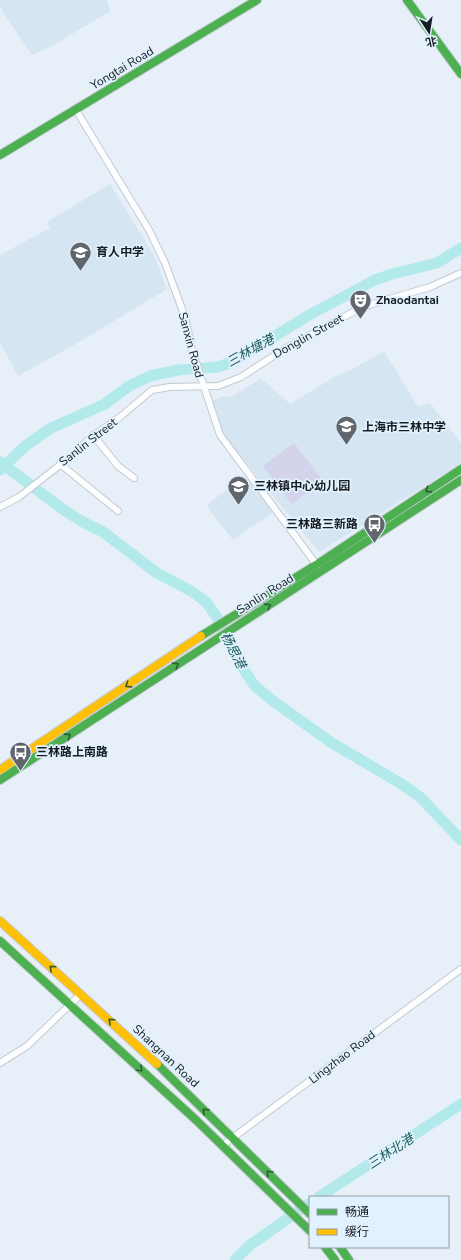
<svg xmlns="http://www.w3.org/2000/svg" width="461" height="1260" font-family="'Nunito Sans','Noto Sans SC',sans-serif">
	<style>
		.built { fill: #d5e5f1 }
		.green { fill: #d3d3eb }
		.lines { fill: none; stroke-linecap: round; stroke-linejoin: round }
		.river { stroke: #b2eaeb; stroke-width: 11 }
		.street-casing { stroke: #c4cad0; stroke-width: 8 }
		.fast-casing { stroke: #c4cad0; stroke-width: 10 }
		.slow-casing { stroke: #c4cad0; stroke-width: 10 }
		.street { stroke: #fbfdfe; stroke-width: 6 }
		.fast { stroke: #4caf50; stroke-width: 8 }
		.slow { stroke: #ffc107; stroke-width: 8 }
		.oneway { stroke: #2f5e36 }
		.labels { text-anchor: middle; stroke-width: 3.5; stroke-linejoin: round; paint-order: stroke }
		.street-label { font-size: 12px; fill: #171c21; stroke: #e1f1fe }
		.poi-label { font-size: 12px; font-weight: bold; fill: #171c21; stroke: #e1f1fe; text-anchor: start }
		.water-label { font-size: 13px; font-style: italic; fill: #1d5d5c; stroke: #e1f1fe }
	</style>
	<rect width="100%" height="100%" fill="#e7f0f8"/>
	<g class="built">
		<polygon points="0,0 107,0 110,11 52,46 32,55 3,12 0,6"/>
		<polygon points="110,184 154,255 167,289 81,341 18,376 0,342 0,255 50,228 47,222"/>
		<polygon points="384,351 418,407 430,403 461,443 461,463 319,552 224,436 211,401 223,396 231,397 261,378 290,404 336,376 349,371"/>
		<polygon points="245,476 273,512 233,540 208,508 208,504"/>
	</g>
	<polygon class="green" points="294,443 323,481 292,504 263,466"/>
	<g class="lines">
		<g class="river">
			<polyline points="0,462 61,508 81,521 103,532 157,573 193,592 206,602 217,617 244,670 254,685 269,698 332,743 400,783 420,797 461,840"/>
			<polyline points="0,470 24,447 49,429 105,404 129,386 150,376 178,370 218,367 232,362 311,314 375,280 392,274 437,263 461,248"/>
			<polyline points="319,1197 461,1104"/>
			<polyline points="235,1260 250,1245 310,1203"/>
		</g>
		<defs>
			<g id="street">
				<polyline points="76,110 149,230 165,263 185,317 192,350 220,435 319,568"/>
				<polyline points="93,435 118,466 134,478"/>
				<polyline points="60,464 118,511"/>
				<polyline points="0,507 19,497 74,454 91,437 120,417 152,390 170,387 218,386 241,377 286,348 355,311 369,305 430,287 461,273"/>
				<polyline points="0,1063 27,1046 81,994"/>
				<polyline points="223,1145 461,969"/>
			</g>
			<g id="fast">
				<polyline points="407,0 461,74"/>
				<polyline points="0,155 257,0"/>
				<polyline points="201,636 316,565 461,469"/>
				<polyline points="0,780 461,480"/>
				<polyline points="0,941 196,1120 310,1231"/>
				<polyline points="157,1064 310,1214"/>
				<polyline points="325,1247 335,1260"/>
				<polyline points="340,1247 349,1260"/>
			</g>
			<g id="slow">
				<polyline points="0,770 201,636"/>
				<polyline points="0,921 157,1064"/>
			</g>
		</defs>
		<use href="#street" class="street-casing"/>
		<use href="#fast" class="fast-casing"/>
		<use href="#slow" class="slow-casing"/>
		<use href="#street" class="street"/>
		<use href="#fast" class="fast"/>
		<use href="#slow" class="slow"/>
	</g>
	<defs><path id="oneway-chevron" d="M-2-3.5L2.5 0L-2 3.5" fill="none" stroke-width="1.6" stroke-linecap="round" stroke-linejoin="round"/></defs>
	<g class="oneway">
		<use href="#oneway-chevron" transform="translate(428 490) rotate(147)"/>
		<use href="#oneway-chevron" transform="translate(268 606) rotate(-32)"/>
		<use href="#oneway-chevron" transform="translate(176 665) rotate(-33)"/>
		<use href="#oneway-chevron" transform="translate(128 685) rotate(147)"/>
		<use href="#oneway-chevron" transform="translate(68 736) rotate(-33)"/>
		<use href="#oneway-chevron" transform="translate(52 968) rotate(-138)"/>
		<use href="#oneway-chevron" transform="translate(111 1021) rotate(-138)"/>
		<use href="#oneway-chevron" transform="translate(140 1069) rotate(43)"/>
		<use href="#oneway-chevron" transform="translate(205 1111) rotate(-136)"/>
		<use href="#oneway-chevron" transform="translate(269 1173) rotate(-135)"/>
	</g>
	<defs>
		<symbol id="school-pin" viewBox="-11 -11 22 30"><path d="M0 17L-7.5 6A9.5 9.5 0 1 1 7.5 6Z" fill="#60666c" stroke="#e1f1fe"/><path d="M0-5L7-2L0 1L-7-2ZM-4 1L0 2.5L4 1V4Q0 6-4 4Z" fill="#fff"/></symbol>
		<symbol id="theatre-pin" viewBox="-11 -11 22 30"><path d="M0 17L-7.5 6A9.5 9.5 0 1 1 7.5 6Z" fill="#60666c" stroke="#e1f1fe"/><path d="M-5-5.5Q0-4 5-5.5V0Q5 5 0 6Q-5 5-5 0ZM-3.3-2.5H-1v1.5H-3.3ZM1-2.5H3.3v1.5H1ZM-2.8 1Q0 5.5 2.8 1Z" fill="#fff"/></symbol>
		<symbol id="bus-pin" viewBox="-11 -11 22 30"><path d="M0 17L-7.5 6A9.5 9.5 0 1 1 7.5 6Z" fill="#60666c" stroke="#e1f1fe"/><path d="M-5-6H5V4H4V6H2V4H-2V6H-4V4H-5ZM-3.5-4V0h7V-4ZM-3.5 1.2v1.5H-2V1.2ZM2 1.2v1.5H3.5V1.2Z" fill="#fff"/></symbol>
	</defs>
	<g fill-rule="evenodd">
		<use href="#school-pin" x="68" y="240" width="25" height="34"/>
		<use href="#theatre-pin" x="348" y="288" width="25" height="34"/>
		<use href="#school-pin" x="334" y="414" width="25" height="34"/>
		<use href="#school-pin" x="226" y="474" width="25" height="34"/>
		<use href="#bus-pin" x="362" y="512" width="25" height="34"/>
		<use href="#bus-pin" x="8" y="740" width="25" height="34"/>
	</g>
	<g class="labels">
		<g class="street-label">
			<text transform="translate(122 68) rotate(-31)" y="4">Yongtai Road</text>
			<text transform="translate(308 336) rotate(-29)" y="4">Donglin Street</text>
			<text transform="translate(191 345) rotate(75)" y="4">Sanxin Road</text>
			<text transform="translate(88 442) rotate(-38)" y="4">Sanlin Street</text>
			<text transform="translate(265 594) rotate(-32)" y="4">Sanlin Road</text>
			<text transform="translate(166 1056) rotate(43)" y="4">Shangnan Road</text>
			<text transform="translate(342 1057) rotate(-37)" y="4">Lingzhao Road</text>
		</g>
		<g class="poi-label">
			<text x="96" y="256">育人中学</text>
			<text x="376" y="304">Zhaodantai</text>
			<text x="362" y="431">上海市三林中学</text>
			<text x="254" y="490">三林镇中心幼儿园</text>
			<text x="358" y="528" text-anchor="end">三林路三新路</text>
			<text x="36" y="756">三林路上南路</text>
		</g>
		<g class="water-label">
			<text transform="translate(250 350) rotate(-29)" y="5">三林塘港</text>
			<text transform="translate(234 650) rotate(63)" y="5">杨思港</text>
			<text transform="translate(390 1151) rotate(-33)" y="5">三林北港</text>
		</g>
	</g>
	<rect x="309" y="1196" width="140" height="52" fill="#e1f1fe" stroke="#909ca6"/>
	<rect x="317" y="1209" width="20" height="6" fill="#4caf50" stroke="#909ca6"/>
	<text x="345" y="1216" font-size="12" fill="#171c21">畅通</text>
	<rect x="317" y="1229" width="20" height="6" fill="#ffc107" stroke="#909ca6"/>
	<text x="345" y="1236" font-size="12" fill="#171c21">缓行</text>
	<g transform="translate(429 32) rotate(168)" stroke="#e1f1fe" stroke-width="3" paint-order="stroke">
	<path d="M0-3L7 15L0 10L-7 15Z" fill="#171c21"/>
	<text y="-6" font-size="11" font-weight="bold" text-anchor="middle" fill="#171c21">北</text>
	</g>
</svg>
